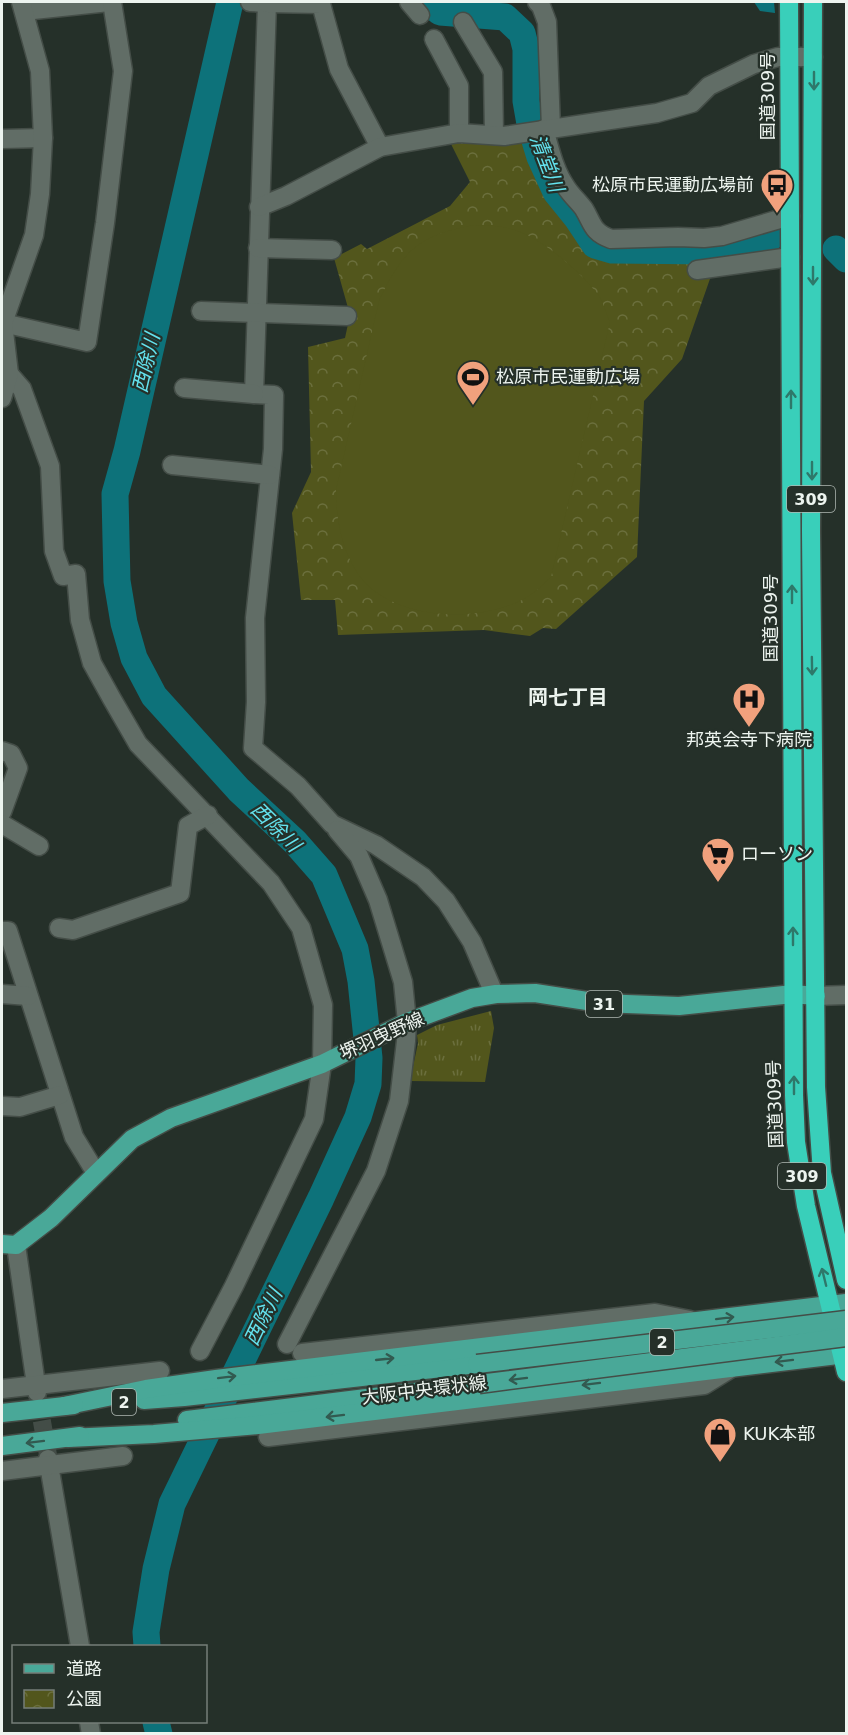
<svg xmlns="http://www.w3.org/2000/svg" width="848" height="1735" font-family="'DejaVu Sans','Noto Sans JP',sans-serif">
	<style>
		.grass { fill: url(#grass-tufts) }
		.park { fill: url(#park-crowns) }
		.garden { fill: #52561c }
		.water { fill: url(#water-ripples) }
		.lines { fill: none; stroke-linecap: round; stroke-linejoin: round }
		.river { stroke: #0d727a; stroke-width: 27 }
		.minor-tunnel { stroke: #434d47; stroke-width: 18; stroke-dasharray: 18 9; stroke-linecap: butt }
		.minor-casing { stroke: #444d47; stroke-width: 21 }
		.major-casing { stroke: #444d47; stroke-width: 21 }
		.highway-casing { stroke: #444d47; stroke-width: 21 }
		.minor { stroke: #616d66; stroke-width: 18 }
		.major { stroke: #49a898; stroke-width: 18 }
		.highway { stroke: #39cfba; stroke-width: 18 }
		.major-bridge-casing { stroke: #444d47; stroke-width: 21; stroke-linecap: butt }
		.major-bridge { stroke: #49a898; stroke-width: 18 }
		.oneway { stroke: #2e786a }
		.oneway2 { stroke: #325a50 }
		.labels { text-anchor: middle; stroke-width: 4.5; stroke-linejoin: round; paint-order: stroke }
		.shield { fill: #253029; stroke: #b1b9b4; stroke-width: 1.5 }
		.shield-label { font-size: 16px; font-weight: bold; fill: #edf4ef }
		.street-label { font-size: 18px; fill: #edf4ef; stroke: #253029 }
		.poi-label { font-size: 18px; fill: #edf4ef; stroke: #253029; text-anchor: start }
		.water-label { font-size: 20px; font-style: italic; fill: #64e3ef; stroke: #253029 }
		.neighbourhood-label { font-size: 20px; font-weight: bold; fill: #edf4ef; stroke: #253029 }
	</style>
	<defs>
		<pattern id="grass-tufts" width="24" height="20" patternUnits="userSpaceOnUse" patternTransform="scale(1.5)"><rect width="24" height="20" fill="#52561c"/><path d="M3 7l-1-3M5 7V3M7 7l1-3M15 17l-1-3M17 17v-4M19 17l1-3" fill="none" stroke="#6b6f3d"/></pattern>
		<pattern id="park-crowns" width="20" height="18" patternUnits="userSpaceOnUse" patternTransform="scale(1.5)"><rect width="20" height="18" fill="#52561c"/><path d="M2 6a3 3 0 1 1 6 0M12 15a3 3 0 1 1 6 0" fill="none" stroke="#6b6f3d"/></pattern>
		<pattern id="water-ripples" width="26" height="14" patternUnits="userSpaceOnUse" patternTransform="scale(1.5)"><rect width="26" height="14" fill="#0d727a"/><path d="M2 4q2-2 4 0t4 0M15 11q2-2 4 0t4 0" fill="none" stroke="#3c8e94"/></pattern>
	</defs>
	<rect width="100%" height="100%" fill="#253029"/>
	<polygon class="grass" points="491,1011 494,1028 485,1082 410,1081 418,1043 417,1035 437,1025"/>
	<polygon class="park" points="450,142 528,143 553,195 590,247 604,256 616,258 710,257 712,273 682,359 644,401 637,557 556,629 543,628 530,636 484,630 338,635 335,600 301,600 292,513 311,472 308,347 345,338 350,315 334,258 361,244 367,249 450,206 470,182"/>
	<path class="garden" d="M474 225C488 225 502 226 515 230 544 240 581 272 599 296 604 304 606 314 610 322L551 577C542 586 533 594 522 600 479 621 412 620 373 590 345 567 336 525 336 490L379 301C402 251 419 235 474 225Z"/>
	<polygon class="water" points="754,2 774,2 775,13 760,11"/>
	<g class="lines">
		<g class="river">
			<polyline points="428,2 440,12 505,17 522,33 526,49 526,101 530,124 540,157 556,192 577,218 595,245 612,250 711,251 770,238"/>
			<polyline points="836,249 846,259"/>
			<polyline points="147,1646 146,1632 156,1569 172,1504 321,1198 358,1117 368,1084 369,1058 361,981 355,949 324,875 295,842 239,790 154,696 134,658 124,623 117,581 116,540 115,494 127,451 230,2"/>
			<polyline points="156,1722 159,1734"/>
		</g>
		<polyline class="minor-tunnel" points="37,1394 48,1455"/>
		<defs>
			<g id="minor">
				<polyline points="250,2 267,3 254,394 274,395 273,449 255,618 256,702 253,748 298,786 332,824 376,845 423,877 446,901 472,942 493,991 496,994"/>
				<polyline points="409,2 420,15"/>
				<polyline points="537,2 541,6 547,22 551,128"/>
				<polyline points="267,3 321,4 339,69 380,147"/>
				<polyline points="24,11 109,2"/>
				<polyline points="463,22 493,72 494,135"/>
				<polyline points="434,39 459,86 459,133"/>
				<path d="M544 129C550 149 554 170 566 187 571 195 578 201 584 209 593 224 592 232 611 239L678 237 704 238 722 236 790 216"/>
				<polyline points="2,139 43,138"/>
				<polyline points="259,207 286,196 380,147 459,133 504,136 657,113 692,103 709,86 754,64 778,57 813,57"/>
				<polyline points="258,248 332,250"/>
				<polyline points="697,270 790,257"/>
				<polyline points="201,311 347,316"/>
				<polyline points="3,323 87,342 105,223 123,71 112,2"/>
				<polyline points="9,374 22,389 50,466 54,551 63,576 76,574 80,620 92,663 112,699 138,744 271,883 301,928 323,1005 322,1064 314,1119 234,1286 200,1351"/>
				<polyline points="184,388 254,394"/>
				<polyline points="2,398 9,374 3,323 34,235 40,194 43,138 40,71 21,2"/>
				<polyline points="172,465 270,475"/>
				<polyline points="2,751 11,754 18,768 2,812"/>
				<polyline points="2,824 39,846"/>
				<polyline points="59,928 73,930 180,893 188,826 208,815"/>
				<polyline points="2,931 8,931 74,1137 96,1173"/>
				<polyline points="2,994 28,996"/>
				<polyline points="816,996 846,995"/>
				<polyline points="2,1106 20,1107 60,1095"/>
				<polyline points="16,1245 37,1392"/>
				<polyline points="287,1344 376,1171 399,1101 406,1041 407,1022 403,982 378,900 359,856 337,830"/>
				<polyline points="302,1353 655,1313 690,1320"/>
				<polyline points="2,1389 160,1371"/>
				<polyline points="268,1437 704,1385 733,1367"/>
				<polyline points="48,1459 80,1646"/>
				<polyline points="2,1471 123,1456"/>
				<polyline points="89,1722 91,1734"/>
			</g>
			<g id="major">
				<polyline points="2,1244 16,1245 51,1218 132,1139 171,1118 322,1064 405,1023 472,998 496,994 535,993 600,1003 679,1006 793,994 816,996"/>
				<polyline points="144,1400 184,1397 477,1364"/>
				<polyline points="64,1406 146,1389 216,1379 846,1303"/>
				<polyline points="2,1413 74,1405"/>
				<polyline points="187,1420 479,1384"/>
				<polyline points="68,1438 154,1434 258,1425 846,1354"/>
				<polyline points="2,1446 80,1436"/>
			</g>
			<g id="highway">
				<polyline points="789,2 794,1095 796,1142 806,1206 846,1372"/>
				<polyline points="813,2 811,531 816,1087 822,1173 846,1280"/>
			</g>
		</defs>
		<use href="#minor" class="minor-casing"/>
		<use href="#major" class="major-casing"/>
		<use href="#highway" class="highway-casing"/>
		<use href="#minor" class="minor"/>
		<use href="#major" class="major"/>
		<use href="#highway" class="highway"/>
		<defs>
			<g id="major-bridge">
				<polyline points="477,1364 846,1320"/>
				<polyline points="479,1384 846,1337"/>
			</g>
		</defs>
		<use href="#major-bridge" class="major-bridge-casing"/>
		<use href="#major-bridge" class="major-bridge"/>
	</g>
	<defs><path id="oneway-shaft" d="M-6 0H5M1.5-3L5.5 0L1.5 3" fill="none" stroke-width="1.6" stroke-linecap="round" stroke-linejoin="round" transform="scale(1.5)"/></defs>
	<g class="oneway">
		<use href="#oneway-shaft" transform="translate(814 81) rotate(90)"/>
		<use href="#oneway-shaft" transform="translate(813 276) rotate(90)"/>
		<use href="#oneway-shaft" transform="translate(791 399) rotate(-90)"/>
		<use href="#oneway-shaft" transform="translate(812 471) rotate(90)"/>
		<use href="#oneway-shaft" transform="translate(792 594) rotate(-90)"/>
		<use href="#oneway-shaft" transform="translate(812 666) rotate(89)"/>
		<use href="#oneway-shaft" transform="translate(793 936) rotate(-90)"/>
		<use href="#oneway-shaft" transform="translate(794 1085) rotate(-90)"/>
		<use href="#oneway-shaft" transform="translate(824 1277) rotate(-104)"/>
	</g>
	<g class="oneway2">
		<use href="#oneway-shaft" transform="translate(725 1318) rotate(-7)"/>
		<use href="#oneway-shaft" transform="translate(385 1359) rotate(-6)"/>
		<use href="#oneway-shaft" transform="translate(784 1361) rotate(173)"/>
		<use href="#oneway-shaft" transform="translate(227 1377) rotate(-7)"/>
		<use href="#oneway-shaft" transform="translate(518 1379) rotate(173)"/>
		<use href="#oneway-shaft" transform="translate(591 1384) rotate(173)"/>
		<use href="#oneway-shaft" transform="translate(335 1416) rotate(173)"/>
		<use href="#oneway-shaft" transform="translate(35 1442) rotate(173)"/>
	</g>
	<defs>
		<symbol id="bus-pin" viewBox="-11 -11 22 30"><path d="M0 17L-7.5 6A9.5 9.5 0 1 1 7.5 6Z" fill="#f1a17d" stroke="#253029"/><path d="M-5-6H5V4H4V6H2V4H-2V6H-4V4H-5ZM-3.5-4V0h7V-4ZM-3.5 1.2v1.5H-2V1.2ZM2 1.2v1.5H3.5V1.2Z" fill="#111"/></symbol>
		<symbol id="stadium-pin" viewBox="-11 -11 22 30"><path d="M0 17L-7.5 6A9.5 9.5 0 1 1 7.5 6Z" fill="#f1a17d" stroke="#253029"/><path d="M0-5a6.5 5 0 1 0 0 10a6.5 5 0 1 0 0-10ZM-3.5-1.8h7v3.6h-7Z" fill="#111"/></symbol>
		<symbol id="hospital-pin" viewBox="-11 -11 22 30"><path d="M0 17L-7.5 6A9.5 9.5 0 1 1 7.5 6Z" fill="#f1a17d" stroke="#253029"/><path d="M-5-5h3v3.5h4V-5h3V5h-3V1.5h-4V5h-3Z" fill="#111"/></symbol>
		<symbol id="supermarket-pin" viewBox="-11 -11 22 30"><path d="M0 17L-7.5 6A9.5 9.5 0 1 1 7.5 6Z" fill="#f1a17d" stroke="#253029"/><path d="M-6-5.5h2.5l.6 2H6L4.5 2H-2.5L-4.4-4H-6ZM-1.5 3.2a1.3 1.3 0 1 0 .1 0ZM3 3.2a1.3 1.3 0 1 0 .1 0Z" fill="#111"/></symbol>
		<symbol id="shop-pin" viewBox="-11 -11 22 30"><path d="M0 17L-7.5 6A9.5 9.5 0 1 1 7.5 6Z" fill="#f1a17d" stroke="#253029"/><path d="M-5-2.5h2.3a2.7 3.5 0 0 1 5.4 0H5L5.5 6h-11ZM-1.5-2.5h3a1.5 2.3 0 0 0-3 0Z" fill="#111"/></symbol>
	</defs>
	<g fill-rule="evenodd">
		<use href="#bus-pin" x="758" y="166" width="38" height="52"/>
		<use href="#stadium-pin" x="454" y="358" width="38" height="52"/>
		<use href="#hospital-pin" x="730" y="680" width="38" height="52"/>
		<use href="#supermarket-pin" x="699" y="835" width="38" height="52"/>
		<use href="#shop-pin" x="701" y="1415" width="38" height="52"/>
	</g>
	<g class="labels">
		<g class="shield">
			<rect x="787" y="486" width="48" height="26" rx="4.5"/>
			<rect x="586" y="991" width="36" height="26" rx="4.5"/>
			<rect x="778" y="1163" width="48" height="26" rx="4.5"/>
			<rect x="650" y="1329" width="24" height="26" rx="4.5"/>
			<rect x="112" y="1389" width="24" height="26" rx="4.5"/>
		</g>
		<g class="shield-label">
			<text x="811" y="505">309</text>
			<text x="604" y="1010">31</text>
			<text x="802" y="1182">309</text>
			<text x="662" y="1348">2</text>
			<text x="124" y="1408">2</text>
		</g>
		<g class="street-label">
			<text transform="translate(768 96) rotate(-90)" y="6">国道309号</text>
			<text transform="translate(771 618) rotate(-90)" y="6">国道309号</text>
			<text transform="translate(382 1036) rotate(-24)" y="6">堺羽曳野線</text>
			<text transform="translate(775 1104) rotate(-92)" y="6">国道309号</text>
			<text transform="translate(424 1390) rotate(-7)" y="6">大阪中央環状線</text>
		</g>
		<g class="poi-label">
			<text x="754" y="191" text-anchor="end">松原市民運動広場前</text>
			<text x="496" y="383">松原市民運動広場</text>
			<text x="749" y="746" text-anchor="middle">邦英会寺下病院</text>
			<text x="741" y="860">ローソン</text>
			<text x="743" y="1440">KUK本部</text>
		</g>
		<g class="water-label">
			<text transform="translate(547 163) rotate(69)" y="7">清堂川</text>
			<text transform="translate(146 363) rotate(-77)" y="7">西除川</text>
			<text transform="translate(276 827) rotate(45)" y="7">西除川</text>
			<text transform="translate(263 1317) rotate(-64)" y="7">西除川</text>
		</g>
		<g class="neighbourhood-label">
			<text x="568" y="704">岡七丁目</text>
		</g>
	</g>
	<rect width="848" height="1735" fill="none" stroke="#edf4ef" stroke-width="6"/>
	<rect x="12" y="1645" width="195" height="78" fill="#253029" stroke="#757e78" stroke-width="1.5"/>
	<rect x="24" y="1664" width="30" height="9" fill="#49a898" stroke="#757e78" stroke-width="1.5"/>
	<text x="66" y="1675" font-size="18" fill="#edf4ef">道路</text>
	<rect x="24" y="1690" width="30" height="18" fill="url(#park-crowns)" stroke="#757e78" stroke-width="1.5"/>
	<text x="66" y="1705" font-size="18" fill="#edf4ef">公園</text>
</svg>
